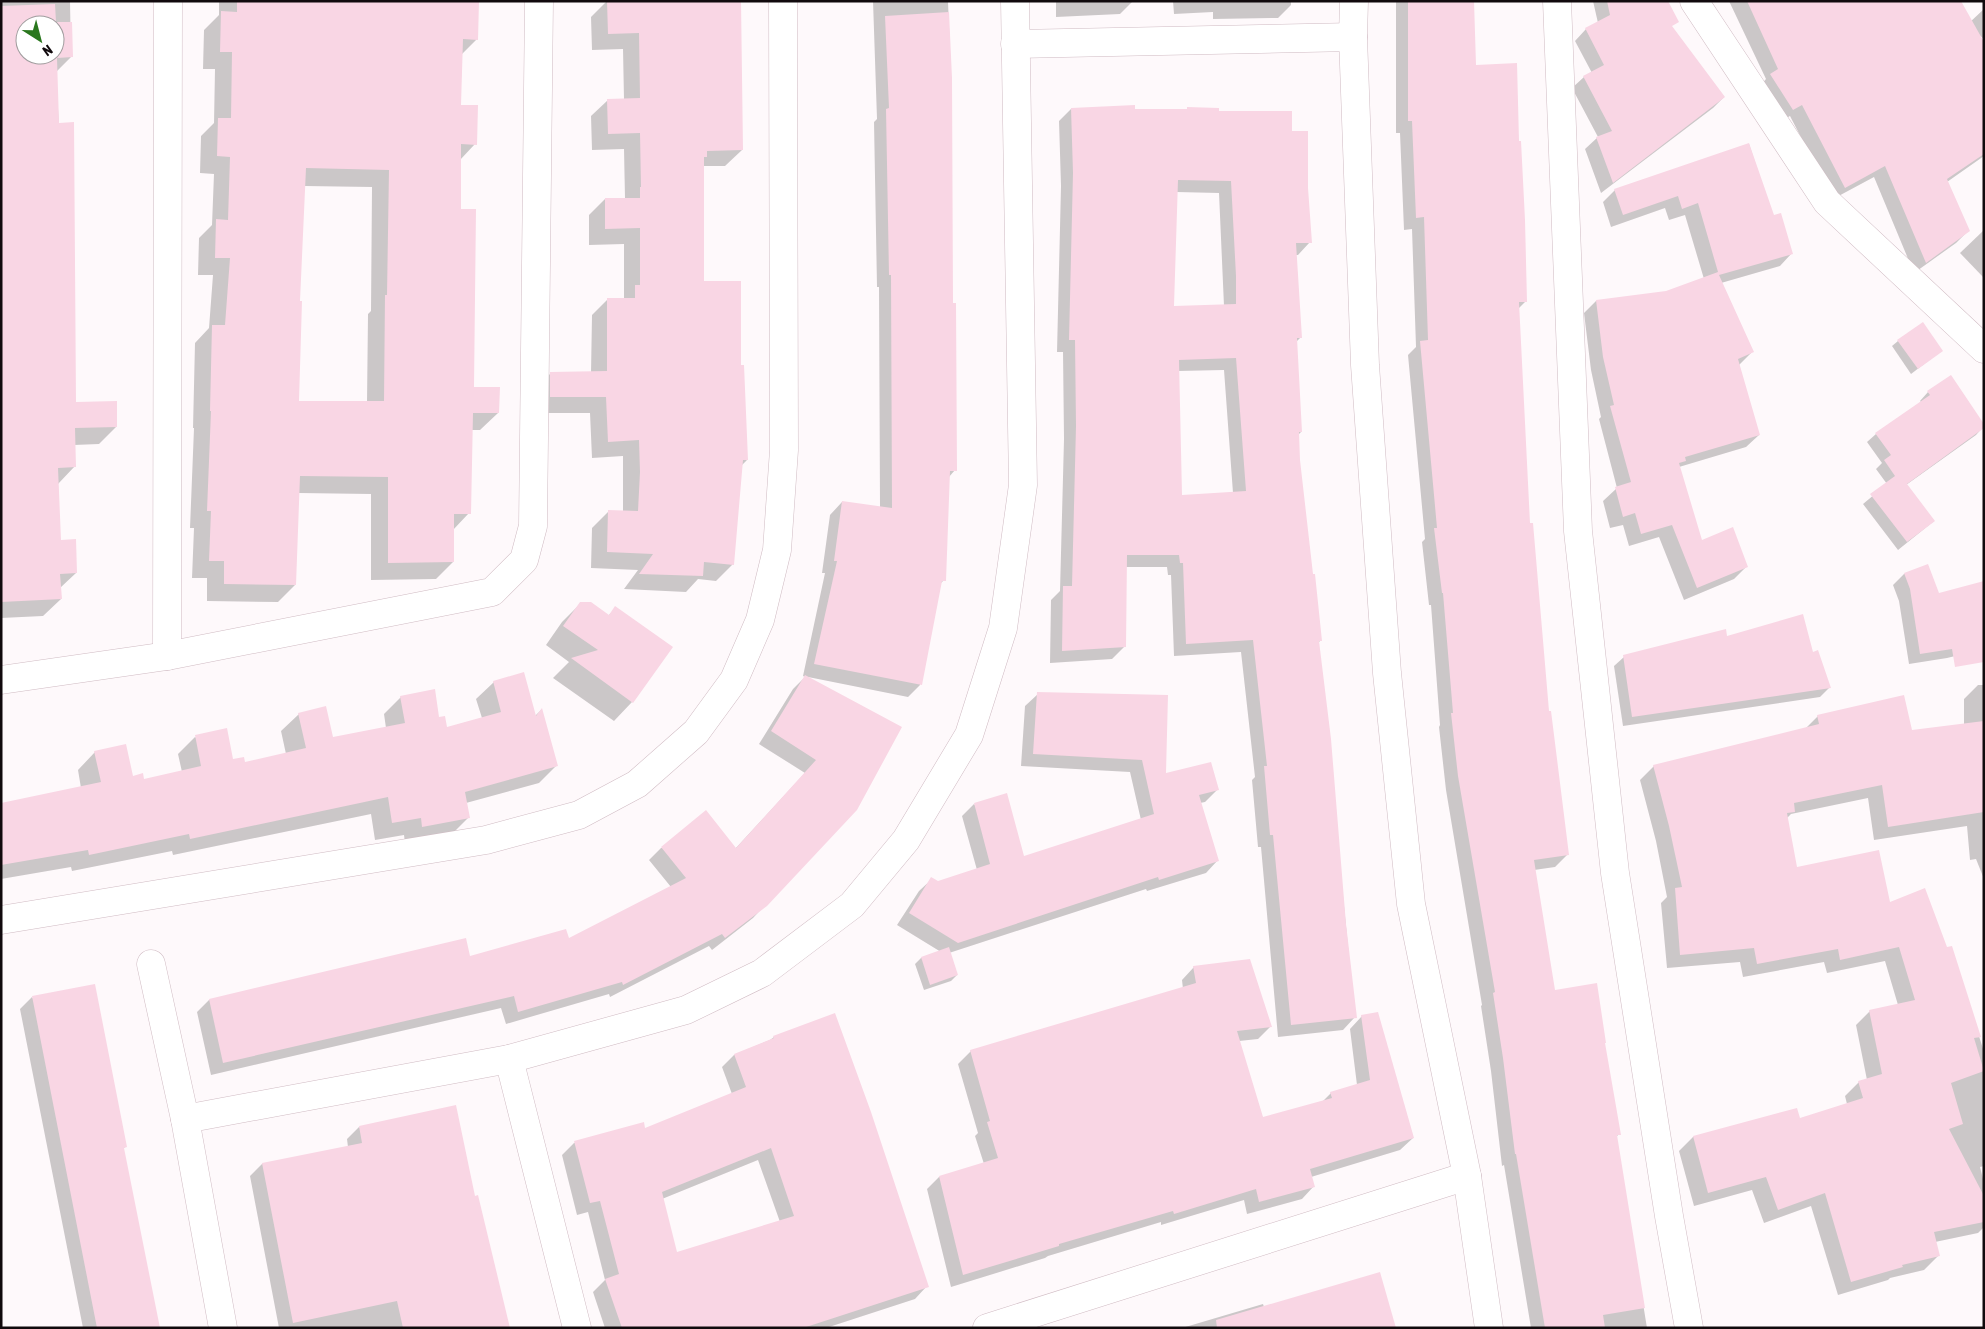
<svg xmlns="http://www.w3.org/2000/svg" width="1985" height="1329" font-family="'Asap Condensed',sans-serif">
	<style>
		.shadow { fill: #0003; fill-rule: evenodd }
		.building { fill: #f9d6e4; fill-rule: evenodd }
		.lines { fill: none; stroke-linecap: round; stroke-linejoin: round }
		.street-casing { stroke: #d0bbc3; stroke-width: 29 }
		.street { stroke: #fff; stroke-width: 28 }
	</style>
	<rect width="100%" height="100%" fill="#fef9fb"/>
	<g class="shadow">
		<path d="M1 1H70L71 57 56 72 74 403 116 427 99 444 74 445 75 466 58 484 60 541 76 573 60 588 61 599 43 616 1 618ZM25 25H55V55H25Z"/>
		<path d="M219 1H477V39L462 54 460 106 475 144 460 160V211L473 388 498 413 480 430H471L469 513 453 530V562L436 579 371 580V494L298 493 295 585 278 602 207 601V578H192L194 528H190L194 428H193L195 343 209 328 213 275H198L199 238 212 225 214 174 200 173 201 136 214 123 215 69H203L204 30 219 15ZM304 186 372 187 371 311 368 314 367 402H298L299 303Z"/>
		<polygon points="607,1 740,1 742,150 725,166 703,166 703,283 740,366 747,460 741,466 733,564 716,581 698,579 686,592 624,589 638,570 591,568 592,528 609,511 623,512 623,456 592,458 590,413 534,413 534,390 551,373 591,373 592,315 608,299 622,299 624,298 624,244 589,245 589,215 605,199 625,199 624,149 592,150 591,116 608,100 624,100 623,49 592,50 591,17"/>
		<polygon points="873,1 948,1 951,78 952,304 955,470 949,477 944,580 940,584 920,685 908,697 808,677 856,809 753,918 712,950 709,946 610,997 609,994 506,1024 501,1008 211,1075 197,1012 209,1000 568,940 671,887 649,860 661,848 735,849 805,773 759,744 793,689 805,677 803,676 825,573 822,573 830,515 842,502 880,508 879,287 877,287 874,122 877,119"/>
		<polygon points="1056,1 1132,1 1132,2 1120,14 1056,17"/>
		<polygon points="1173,1 1291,1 1291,5 1278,18 1213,19 1213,12 1174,14"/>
		<polygon points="1396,1 1473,1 1473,53 1526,301 1518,309 1529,524 1548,713 1567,855 1555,867 1534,870 1554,992 1603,1044 1619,1134 1616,1137 1647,1328 1531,1328 1504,1165 1502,1166 1491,1071 1481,1006 1482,1005 1446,790 1439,727 1440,725 1431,605 1429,605 1422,542 1425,539 1408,355 1416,347 1412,229 1404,230 1400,133 1396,133"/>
		<polygon points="1593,1 1645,1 1724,97 1713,108 1601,193 1585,149 1598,137 1572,88 1584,77 1592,73 1575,41 1586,29 1598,23"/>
		<polygon points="1729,1 1944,1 1969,23 1984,9 1984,39 1978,34 1984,44 1984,156 1947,182 1968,231 1956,243 1914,273 1874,177 1833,199 1790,116 1781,121 1759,87 1766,79"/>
		<path d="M1071 109 1217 113 1291 132 1307 188 1310 242 1298 255H1296L1301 337 1296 342 1301 432 1298 435 1299 460 1320 641 1318 643 1355 1017 1343 1030 1278 1037 1261 847H1258L1252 780 1255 777 1241 652 1174 656 1171 575H1168L1167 567H1126L1124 647 1112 659 1050 663 1051 600 1060 591 1064 439 1063 352H1057L1061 186 1059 121ZM1176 192 1219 193 1224 306 1173 307ZM1224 370 1233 493 1181 496 1178 371Z"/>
		<polygon points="1749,144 1773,217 1792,253 1780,266 1721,283 1752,352 1739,365 1759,435 1746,447 1679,467 1701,542 1747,566 1734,579 1684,600 1659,537 1629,546 1623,525 1610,528 1603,501 1617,488 1599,419 1601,417 1591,370 1584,313 1596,301 1666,292 1704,279 1685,215 1669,220 1665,208 1611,227 1603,202 1615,190"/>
		<polygon points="1984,230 1984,278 1960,253"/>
		<polygon points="1898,341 1941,351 1911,374 1892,346"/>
		<polygon points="1928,392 1984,426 1976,435 1906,485 1934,521 1898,550 1863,504 1887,484 1876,469 1882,463 1867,442 1876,434 1921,402 1920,401"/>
		<polygon points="1928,566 1938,594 1984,649 1947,658 1909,664 1899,601 1893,585 1904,574"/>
		<polygon points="581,603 608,616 616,608 632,702 614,721 553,678 569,662 546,645 562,622"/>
		<polygon points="1727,637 1812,653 1829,688 1820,697 1623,726 1614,666 1624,657"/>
		<polygon points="494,682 535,716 541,710 556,766 539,783 466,803 468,818 451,835 405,843 404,835 375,840 371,814 173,855 172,851 72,871 71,867 1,879 1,804 81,788 78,770 95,752 132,777 143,780 182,772 178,754 195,737 232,761 244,763 286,754 281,731 299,714 332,738 386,728 384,714 401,697 438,719 446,728 482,718 476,699"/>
		<polygon points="1978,685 1984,685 1984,879 1976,859 1970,860 1967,826 1874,840 1868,798 1791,814 1786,819 1796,868 1889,903 1946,949 1951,947 1984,1052 1984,1166 1980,1167 1984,1183 1984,1227 1978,1233 1935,1242 1938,1256 1924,1270 1890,1278 1888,1280 1838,1295 1811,1206 1764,1223 1752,1190 1694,1206 1679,1151 1693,1137 1796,1109 1799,1119 1847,1104 1845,1096 1859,1082 1867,1080 1856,1025 1870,1011 1898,1005 1885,961 1827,973 1824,962 1743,977 1740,962 1667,968 1661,903 1667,897 1656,841 1640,780 1654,766 1805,729 1818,716 1911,732 1964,725 1964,699"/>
		<polygon points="1038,694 1166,696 1164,774 1217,790 1205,802 1200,803 1218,860 1206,873 1147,891 1146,889 949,953 957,975 951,981 924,990 915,964 921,958 941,952 897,925 919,891 932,879 938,883 977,870 962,816 974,804 1024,858 1141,820 1130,772 1021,766 1025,706"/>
		<polygon points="1194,967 1270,1027 1258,1039 1239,1041 1263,1119 1322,1102 1331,1093 1357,1085 1350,1029 1362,1016 1413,1138 1400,1150 1311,1177 1314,1186 1302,1199 1247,1214 1244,1200 1161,1225 1161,1222 1048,1256 1045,1258 951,1287 927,1189 939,1177 984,1164 975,1136 978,1133 958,1064 971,1051 1183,989 1182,980"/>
		<polygon points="32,997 125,1147 123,1149 158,1328 83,1328 20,1009"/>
		<path d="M774 1037 927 1286 915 1299 826 1328H605L593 1292 605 1280 588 1212 577 1215 562 1155 574 1143 643 1124 644 1130 732 1094 722 1067 734 1055 770 1040ZM758 1160 780 1222 676 1253 662 1199Z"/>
		<polygon points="359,1127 474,1197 508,1328 279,1328 250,1176 262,1164 348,1147 347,1139"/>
		<polygon points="1263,1304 1264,1307 1395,1328 1182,1328"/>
	</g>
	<g class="building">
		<path d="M237 1H479L478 40 463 39 461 105H478L477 145 461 144V209H476L474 387H500L499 413H473L471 514H454V562L388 563V477L300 476 296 585 224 584V561H209L211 511H207L211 411H210L212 325H225L230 258H215L216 219 228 220 230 157 217 156 218 118H231L232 52H220L221 11 237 12ZM306 168 389 170 387 295H385L384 401H299L302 301H300Z"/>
		<polygon points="607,1 741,1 743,150 707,151 707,157 704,157 704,281 741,281 741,365 744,365 748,460 743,460 734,565 704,562 703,576 639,574 653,554 607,552 608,510 638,511 640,472 639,440 608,442 606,397 550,397 550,372 607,371 607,298 635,298 635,285 640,285 640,228 605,229 605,198 640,198 640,187 641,187 640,133 608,134 607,99 640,98 639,33 608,34"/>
		<polygon points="1408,1 1474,1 1476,65 1517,63 1519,141 1521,141 1525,220 1527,302 1519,302 1530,523 1533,523 1549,711 1551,711 1569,855 1534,860 1555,990 1597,983 1606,1043 1605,1043 1621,1135 1617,1135 1645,1308 1603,1315 1605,1328 1545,1328 1516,1154 1515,1154 1503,1058 1493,993 1495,992 1458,776 1451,713 1453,713 1443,593 1442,593 1434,528 1437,528 1420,341 1428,340 1424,217 1416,218 1412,121 1408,121"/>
		<polygon points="1607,1 1668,1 1679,22 1672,26 1725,97 1613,183 1596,137 1612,131 1583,76 1604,65 1585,28 1610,15"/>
		<polygon points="1747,1 1961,1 1984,42 1984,154 1947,179 1970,231 1926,263 1885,166 1845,188 1802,105 1793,110 1770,74 1778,69"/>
		<path d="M55 4 56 22H72L73 57 57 58 59 123 74 122 76 402 117 401V427L75 428 76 467 58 468 61 540 76 539 77 573 60 574 62 599 1 602V6ZM25 25H55V55H25Z"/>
		<polygon points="949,12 952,78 953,303 956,303 957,471 950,471 946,581 942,581 922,685 814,664 837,561 834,561 842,501 892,508 891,275 889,275 886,109 889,108 885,16"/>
		<path d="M1135 105V109H1187V107L1219 108V111H1292V131H1308V188L1312 243H1296L1302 338H1297L1302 432H1299L1300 460 1313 574H1315L1322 641H1319L1331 739 1346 924 1357 1018 1291 1025 1273 835H1270L1264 766H1267L1253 640 1186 644 1183 563H1180L1179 555H1127L1126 647 1062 651 1063 586H1072L1076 426 1075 340H1069L1073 173 1071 108ZM1178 180 1231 181 1236 276V304L1174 306ZM1236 358 1246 491 1182 495 1179 360Z"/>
		<polygon points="1749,143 1774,215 1781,213 1793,254 1719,275 1754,352 1738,359 1760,435 1685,457 1686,461 1679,463 1702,540 1733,527 1748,567 1697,588 1672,525 1641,534 1635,513 1623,517 1615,487 1631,482 1610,406 1614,405 1603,357 1596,300 1666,291 1718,272 1698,203 1682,209 1678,196 1623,215 1614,189"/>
		<polygon points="1923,322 1943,351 1918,369 1897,340"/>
		<polygon points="1951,375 1984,424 1984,428 1907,484 1935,521 1907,542 1870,494 1895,476 1884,460 1891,455 1875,433 1930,395 1927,391"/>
		<polygon points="1928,564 1939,593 1984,581 1984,662 1955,667 1952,649 1920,654 1910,589 1904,573"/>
		<polygon points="580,602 591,602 609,615 615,606 673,647 633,703 571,658 598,650 563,626"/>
		<polygon points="1803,614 1813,652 1818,650 1831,688 1632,717 1623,655 1726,629 1727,636"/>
		<polygon points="524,672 536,716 542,708 558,766 465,792 470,818 422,827 421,818 392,823 388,797 190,839 189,834 89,855 88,850 1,865 1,803 101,782 94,751 126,744 133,776 143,773 144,779 201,766 195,735 227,728 233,759 244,757 245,762 306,748 298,713 326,706 333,737 405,723 400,696 435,689 439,717 445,716 447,727 501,712 493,681"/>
		<polygon points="805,675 902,727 857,810 767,906 725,938 722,934 623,985 622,982 518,1012 514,996 223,1063 209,999 466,938 470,956 566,929 569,938 686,878 661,847 706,810 736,848 816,760 771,731"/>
		<polygon points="1037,692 1168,695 1166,773 1211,762 1219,790 1199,795 1219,861 1159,880 1158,877 958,943 909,913 931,877 938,881 990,864 974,803 1007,793 1024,856 1154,814 1142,760 1033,754"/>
		<polygon points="1904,695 1912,730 1984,721 1984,812 1888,827 1882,785 1794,803 1795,812 1787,813 1797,867 1879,850 1890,902 1925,888 1947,947 1952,946 1981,1037 1974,1038 1984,1071 1951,1083 1963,1124 1949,1129 1984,1196 1984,1222 1934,1232 1940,1256 1902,1265 1903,1267 1851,1282 1825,1193 1778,1210 1766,1177 1708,1193 1693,1136 1797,1108 1800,1118 1863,1098 1858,1081 1882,1074 1869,1010 1915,1000 1899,947 1840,960 1838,949 1757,964 1754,948 1680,955 1675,888 1682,887 1669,826 1653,765 1819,724 1817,715"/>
		<polygon points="949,947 958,975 930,985 921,957"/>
		<polygon points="1250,959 1272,1027 1237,1031 1263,1117 1332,1098 1330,1092 1370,1080 1361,1015 1378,1012 1414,1138 1310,1169 1315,1187 1259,1202 1256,1189 1174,1214 1173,1211 1059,1244 1059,1246 963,1275 939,1176 998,1158 987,1122 990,1121 970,1050 1196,983 1193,966"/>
		<polygon points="95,984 127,1147 124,1148 160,1328 97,1328 32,996"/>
		<path d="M835 1013 871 1112 929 1287 803 1328H622L605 1279 619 1274 600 1201 590 1203 574 1141 644 1122 645 1128 746 1087 734 1054 774 1038 773 1036ZM771 1148 794 1216 677 1252 662 1192Z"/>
		<polygon points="456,1105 475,1196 478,1195 510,1328 403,1328 397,1301 293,1323 262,1163 362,1143 359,1126"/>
		<polygon points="1380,1272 1396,1328 1217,1328 1216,1320"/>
	</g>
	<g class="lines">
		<defs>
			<g id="street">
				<polyline points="1354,1 1353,37 1365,365 1387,673 1411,904 1467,1176 1489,1328"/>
				<polyline points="1557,1 1578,531 1615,873 1669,1216 1689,1328"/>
				<polyline points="1694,1 1827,202 1984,349"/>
				<polyline points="1015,44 1353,37"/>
				<polyline points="167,656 168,1"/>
				<polyline points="1,680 167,656 492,592 524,560 533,526 539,1"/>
				<polyline points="1,920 486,840 579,815 637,784 696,732 734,680 760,620 777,550 784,450 783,1"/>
				<polyline points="151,964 185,1119 223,1328"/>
				<polyline points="509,1059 577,1328"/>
				<polyline points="185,1119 509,1059 686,1010 762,973 852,905 906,840 969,735 1003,628 1023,485 1015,1"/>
				<polyline points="987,1328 1467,1176"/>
			</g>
		</defs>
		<use href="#street" class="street-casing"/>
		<use href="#street" class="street"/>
	</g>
	<rect width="1985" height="1329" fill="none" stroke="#110a0d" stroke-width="5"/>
	<g transform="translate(40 40) rotate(144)"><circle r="24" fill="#ffffff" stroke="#a09d9e"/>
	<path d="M0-4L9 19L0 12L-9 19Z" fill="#2a771e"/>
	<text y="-8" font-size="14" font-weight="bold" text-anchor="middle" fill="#110a0d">N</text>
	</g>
</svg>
